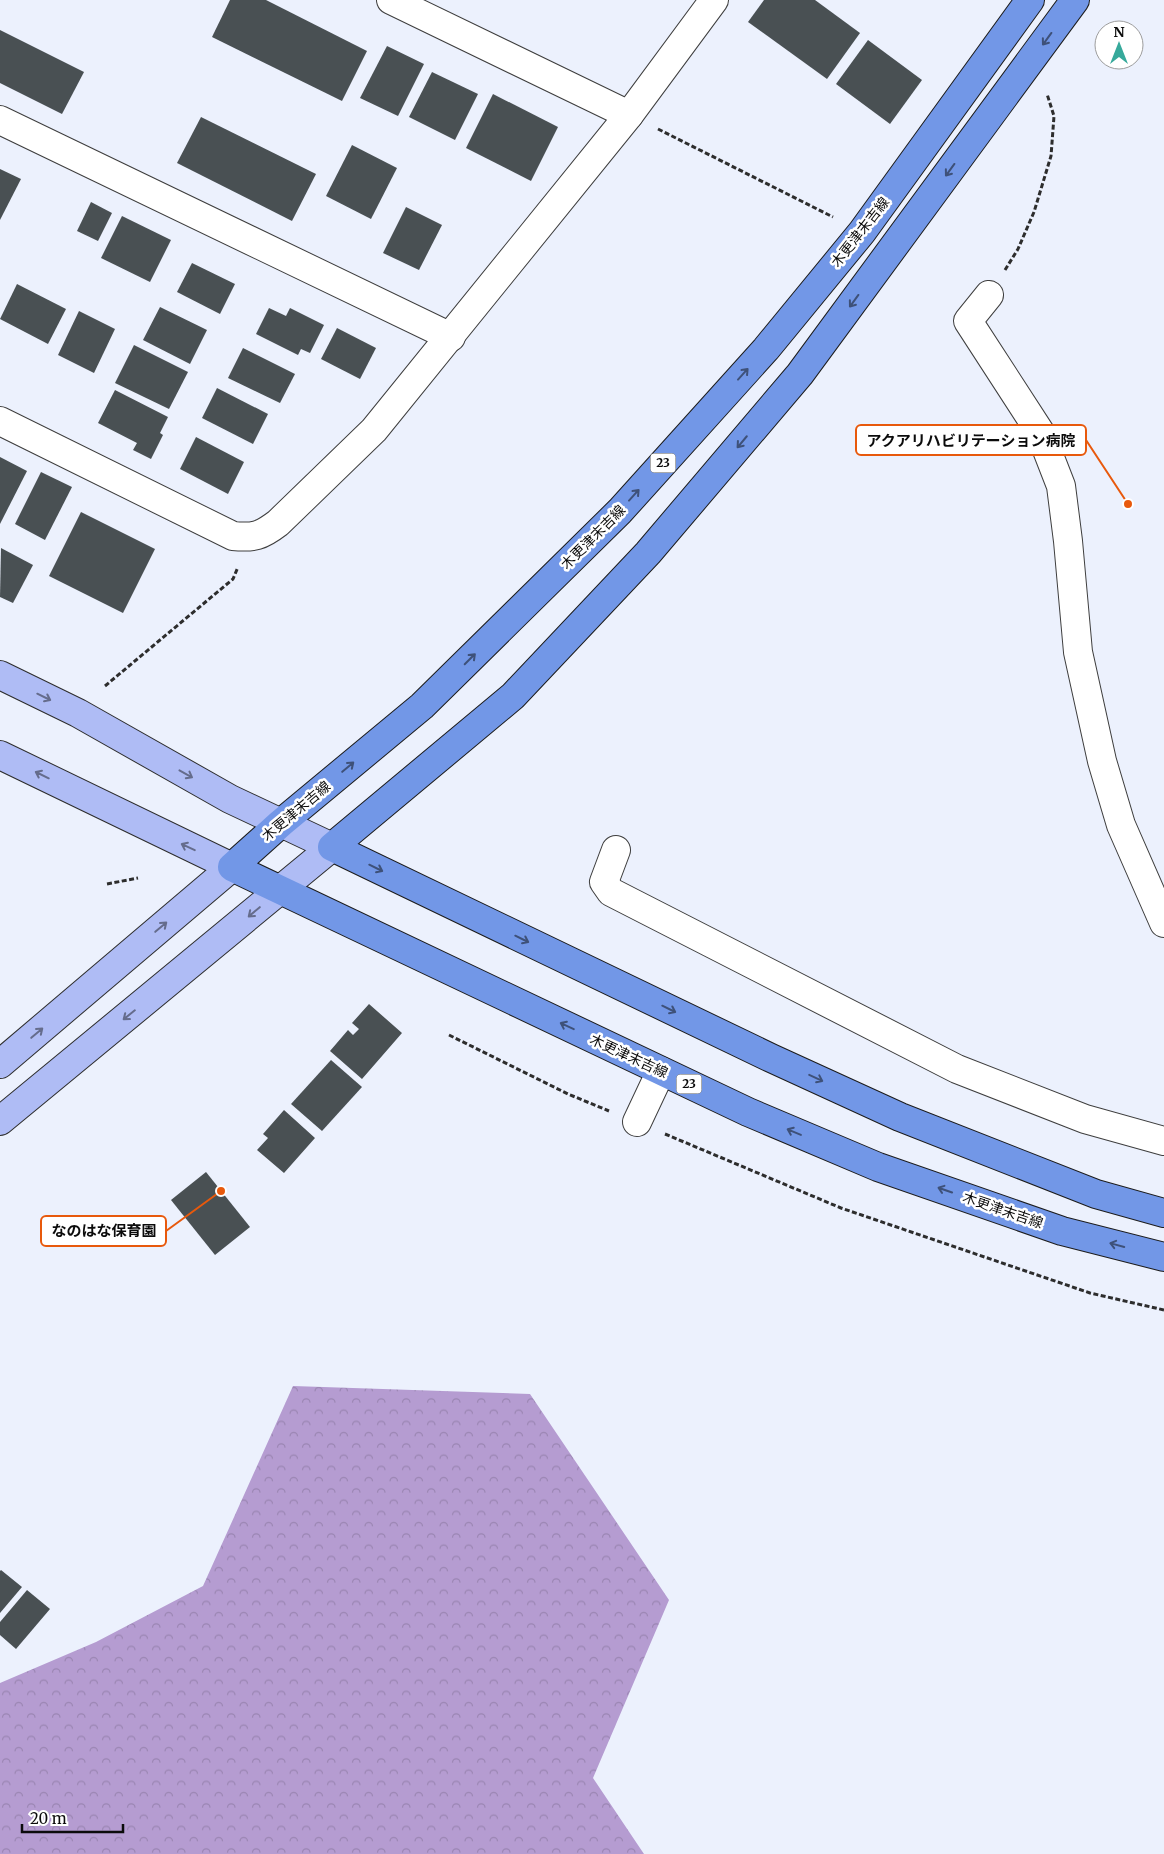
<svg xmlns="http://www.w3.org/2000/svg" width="1164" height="1854" font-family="Merriweather,'Noto Sans JP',serif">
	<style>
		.forest { fill: url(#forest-crowns) }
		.building { fill: #495053 }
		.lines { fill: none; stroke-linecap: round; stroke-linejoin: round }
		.street-casing { stroke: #3e3e3e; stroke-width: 30 }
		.secondary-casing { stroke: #2d2d2d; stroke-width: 30 }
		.primary-casing { stroke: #1c1c1c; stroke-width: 30 }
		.path { stroke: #2d2d2d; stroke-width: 3; stroke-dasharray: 5 2.5; stroke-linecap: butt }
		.street { stroke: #fff; stroke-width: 28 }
		.secondary { stroke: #afbcf5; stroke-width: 28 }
		.primary { stroke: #7297e7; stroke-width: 28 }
		.oneway { stroke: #3e5179 }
		.oneway2 { stroke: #656c8c }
		.labels { text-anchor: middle; stroke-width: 5; stroke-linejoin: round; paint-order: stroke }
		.shield { fill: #fff; stroke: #545454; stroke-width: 1 }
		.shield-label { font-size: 12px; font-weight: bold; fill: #0b0b0b }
		.street-label { font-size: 14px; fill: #0b0b0b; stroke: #fff }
		.leader { fill: none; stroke: #e8590c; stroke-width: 2 }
		.callout-dot { fill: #e8590c; stroke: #fff; stroke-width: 2 }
		.callout { fill: #fff; stroke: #e8590c; stroke-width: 2 }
		.callout-label { font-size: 15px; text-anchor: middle; font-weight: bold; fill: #0b0b0b }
	</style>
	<defs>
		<pattern id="forest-crowns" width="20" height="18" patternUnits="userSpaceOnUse" patternTransform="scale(1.25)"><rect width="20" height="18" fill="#b59cd1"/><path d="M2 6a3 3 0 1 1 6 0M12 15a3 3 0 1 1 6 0" fill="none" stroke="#9a85b2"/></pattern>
	</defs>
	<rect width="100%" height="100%" fill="#ecf1fd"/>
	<polygon class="forest" points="293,1386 530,1394 669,1600 593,1778 644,1854 0,1854 0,1683 96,1642 203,1586"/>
	<g class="building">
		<polygon points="230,0 266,0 367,51 342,101 212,37"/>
		<polygon points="764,0 815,0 860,33 827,79 748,22"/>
		<polygon points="0,30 84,72 62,114 0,83"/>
		<polygon points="868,40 922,80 890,124 836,84"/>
		<polygon points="387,46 424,64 398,116 360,98"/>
		<polygon points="432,72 478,94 455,140 409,117"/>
		<polygon points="493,94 558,127 531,181 466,148"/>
		<polygon points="201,117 316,174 292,221 177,163"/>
		<polygon points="352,145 397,168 371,219 326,196"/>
		<polygon points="0,169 21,179 0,220"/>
		<polygon points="91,202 112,213 98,241 77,231"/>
		<polygon points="406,207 442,225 419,270 383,253"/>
		<polygon points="122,216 171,240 150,282 101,258"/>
		<polygon points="192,263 235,284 220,314 177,292"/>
		<polygon points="17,284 66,309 48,344 0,319"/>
		<polygon points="160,307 207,330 190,364 143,340"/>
		<polygon points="269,308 286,316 290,308 324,325 310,353 301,349 298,355 256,334"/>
		<polygon points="79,311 115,329 94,373 58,355"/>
		<polygon points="337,328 376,348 360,379 321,359"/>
		<polygon points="134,345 188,372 169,409 115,383"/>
		<polygon points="243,348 295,374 280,403 228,378"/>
		<polygon points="217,388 268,414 253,444 202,418"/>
		<polygon points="115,390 168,417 160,433 163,435 151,459 133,450 137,443 98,423"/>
		<polygon points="196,437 244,462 228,494 180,469"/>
		<polygon points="0,457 27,471 0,524"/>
		<polygon points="41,472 72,487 45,540 15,524"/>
		<polygon points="81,512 155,549 123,613 49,576"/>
		<polygon points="1,548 33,565 13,603 0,597"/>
		<polygon points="369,1004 402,1033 362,1079 330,1051 348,1030 353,1035 359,1029 352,1023"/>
		<polygon points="331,1060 362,1087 322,1131 291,1104"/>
		<polygon points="284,1110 315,1138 284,1173 257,1150 268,1138 263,1134"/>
		<polygon points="206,1172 250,1227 215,1255 171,1200"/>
		<polygon points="1,1570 22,1587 0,1613 0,1571"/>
		<polygon points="27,1590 50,1609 16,1649 0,1635 0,1622"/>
	</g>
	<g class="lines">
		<defs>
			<g id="street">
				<polyline points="391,0 629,115"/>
				<polyline points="0,120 451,337"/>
				<polyline points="989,295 968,321 1040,432 1061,486 1068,541 1078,652 1102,761 1121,825 1164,923"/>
				<path d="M0 421 233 536C254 538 261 536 278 523L374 430 629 115 714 0"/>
				<polyline points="616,850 604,882 611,892 957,1069 1085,1119 1164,1141"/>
				<polyline points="637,1122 661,1071"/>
			</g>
			<g id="secondary">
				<polyline points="0,675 78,713 230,799 332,847 0,1121"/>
				<polyline points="0,755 232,867 0,1064"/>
			</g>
			<g id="primary">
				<polyline points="1030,0 862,232 766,349 620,511 422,706 281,823 232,867 748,1112 878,1167 1062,1231 1164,1257"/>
				<polyline points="1075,0 800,374 648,553 513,696 332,847 771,1058 900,1117 1096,1194 1164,1213"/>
			</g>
		</defs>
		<use href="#street" class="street-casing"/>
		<use href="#secondary" class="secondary-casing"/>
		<use href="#primary" class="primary-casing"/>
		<g class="path">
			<polyline points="658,129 833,217"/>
			<polyline points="1005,270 1018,249 1034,212 1051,156 1054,116 1047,94"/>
			<polyline points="105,686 233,579 238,567"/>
			<polyline points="107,884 138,878"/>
			<polyline points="449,1035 568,1094 609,1111"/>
			<polyline points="665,1134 841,1208 1090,1293 1164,1310"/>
		</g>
		<use href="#street" class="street"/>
		<use href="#secondary" class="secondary"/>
		<use href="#primary" class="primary"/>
	</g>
	<defs><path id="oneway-shaft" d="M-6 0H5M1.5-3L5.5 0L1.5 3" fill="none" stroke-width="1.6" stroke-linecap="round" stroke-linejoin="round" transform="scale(1.25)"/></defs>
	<g class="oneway">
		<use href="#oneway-shaft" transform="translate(1047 39) rotate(126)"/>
		<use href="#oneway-shaft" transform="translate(950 170) rotate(126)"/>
		<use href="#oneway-shaft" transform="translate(854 301) rotate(126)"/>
		<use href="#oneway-shaft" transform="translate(743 374) rotate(-48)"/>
		<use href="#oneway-shaft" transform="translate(742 442) rotate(130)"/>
		<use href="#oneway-shaft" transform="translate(634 495) rotate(-48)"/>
		<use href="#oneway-shaft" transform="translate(470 659) rotate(-45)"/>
		<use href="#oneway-shaft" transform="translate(348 767) rotate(-40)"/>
		<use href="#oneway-shaft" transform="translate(376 868) rotate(26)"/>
		<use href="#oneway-shaft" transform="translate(522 939) rotate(26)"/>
		<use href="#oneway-shaft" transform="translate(669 1009) rotate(26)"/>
		<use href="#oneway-shaft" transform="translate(567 1026) rotate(-155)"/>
		<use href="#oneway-shaft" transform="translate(816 1078) rotate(25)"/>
		<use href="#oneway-shaft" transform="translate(794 1132) rotate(-157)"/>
		<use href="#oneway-shaft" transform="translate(945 1190) rotate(-161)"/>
		<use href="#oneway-shaft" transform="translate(1117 1245) rotate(-165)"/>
	</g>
	<g class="oneway2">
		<use href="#oneway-shaft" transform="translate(44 697) rotate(26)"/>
		<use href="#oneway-shaft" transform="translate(186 774) rotate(29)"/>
		<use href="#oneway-shaft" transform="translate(42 775) rotate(-154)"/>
		<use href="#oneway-shaft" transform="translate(188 847) rotate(-155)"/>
		<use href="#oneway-shaft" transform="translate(254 912) rotate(140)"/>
		<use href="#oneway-shaft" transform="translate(161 927) rotate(-40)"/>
		<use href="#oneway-shaft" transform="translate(129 1015) rotate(141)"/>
		<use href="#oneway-shaft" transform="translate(37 1033) rotate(-40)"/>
	</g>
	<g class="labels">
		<g class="shield">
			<rect x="650.5" y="453.5" width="25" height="19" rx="4"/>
			<rect x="676.5" y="1074.5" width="25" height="19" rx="4"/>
		</g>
		<g class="shield-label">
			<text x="663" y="467">23</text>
			<text x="689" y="1088">23</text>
		</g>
		<g class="street-label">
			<text transform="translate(860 232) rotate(-52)" y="5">木更津末吉線</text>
			<text transform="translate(593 537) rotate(-45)" y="5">木更津末吉線</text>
			<text transform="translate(296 811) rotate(-40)" y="5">木更津末吉線</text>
			<text transform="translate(629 1056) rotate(25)" y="5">木更津末吉線</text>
			<text transform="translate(1003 1210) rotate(19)" y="5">木更津末吉線</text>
		</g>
	</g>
	<path class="leader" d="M1128 504L1086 440M221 1191L166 1231"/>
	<g class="callout-dot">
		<circle cx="1128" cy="504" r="5"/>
		<circle cx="221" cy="1191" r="5"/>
	</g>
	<g class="callout">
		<rect x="856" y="425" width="230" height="30" rx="5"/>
		<rect x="41" y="1216" width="125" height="30" rx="5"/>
	</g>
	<g class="callout-label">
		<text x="971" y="446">アクアリハビリテーション病院</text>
		<text x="104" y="1236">なのはな保育園</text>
	</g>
	<g transform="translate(1119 45)"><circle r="24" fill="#ffffff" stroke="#9d9d9d"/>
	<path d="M0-4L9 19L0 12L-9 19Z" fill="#36a99b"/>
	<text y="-8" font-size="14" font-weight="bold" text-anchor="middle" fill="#0b0b0b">N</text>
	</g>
	<path d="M22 1824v8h101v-8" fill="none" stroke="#0b0b0b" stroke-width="2.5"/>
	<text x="30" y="1824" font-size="15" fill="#0b0b0b" stroke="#ffffff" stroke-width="4" paint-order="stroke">20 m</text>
</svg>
